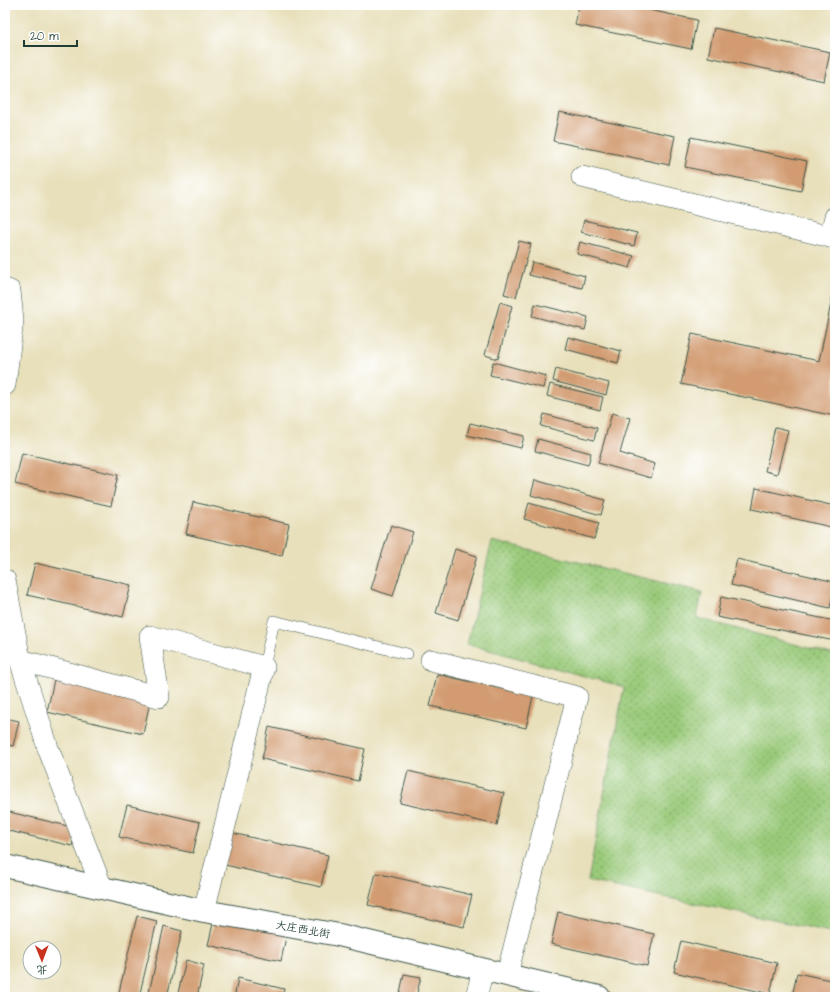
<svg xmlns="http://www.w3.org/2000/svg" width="840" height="1002" font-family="'Architects Daughter','LXGW WenKai TC',sans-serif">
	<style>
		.grass { fill: url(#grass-dots); stroke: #5c8456 }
		.building { fill: #d29b71 }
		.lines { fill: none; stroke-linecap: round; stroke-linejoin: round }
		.service-casing { stroke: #3d5548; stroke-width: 12 }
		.minor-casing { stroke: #3d5548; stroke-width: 22 }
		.tertiary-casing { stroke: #3d5548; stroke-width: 24 }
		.service { stroke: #fff; stroke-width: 11 }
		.minor { stroke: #fff; stroke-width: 21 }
		.tertiary { stroke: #fff; stroke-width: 22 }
		.labels { text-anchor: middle; stroke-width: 3; stroke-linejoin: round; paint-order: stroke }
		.street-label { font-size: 11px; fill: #1f3d34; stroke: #fff }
	</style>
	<defs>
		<pattern id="grass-dots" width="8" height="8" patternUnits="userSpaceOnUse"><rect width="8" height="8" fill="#9aca79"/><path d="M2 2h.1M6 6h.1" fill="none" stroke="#7da564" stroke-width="1.8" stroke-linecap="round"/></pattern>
	</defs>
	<rect width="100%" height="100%" fill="#fff"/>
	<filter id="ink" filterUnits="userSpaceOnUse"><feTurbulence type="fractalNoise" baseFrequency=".025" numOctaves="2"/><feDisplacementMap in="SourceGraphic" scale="8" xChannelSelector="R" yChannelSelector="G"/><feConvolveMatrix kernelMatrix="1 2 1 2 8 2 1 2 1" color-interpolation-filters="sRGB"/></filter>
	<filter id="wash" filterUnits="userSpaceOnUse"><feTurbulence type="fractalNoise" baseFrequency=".012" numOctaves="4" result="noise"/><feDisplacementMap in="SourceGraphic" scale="16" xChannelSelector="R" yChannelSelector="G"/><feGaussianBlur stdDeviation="0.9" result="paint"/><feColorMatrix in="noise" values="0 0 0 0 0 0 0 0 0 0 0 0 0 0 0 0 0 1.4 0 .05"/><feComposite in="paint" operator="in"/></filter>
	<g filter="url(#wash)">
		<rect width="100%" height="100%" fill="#e8e0bb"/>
		<polygon class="grass" points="492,541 702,592 697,618 835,655 835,933 588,881 624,687 467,644"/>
		<g id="blocks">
			<g class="building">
				<polygon points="579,5 625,5 697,20 691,49 575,25"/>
				<polygon points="714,28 830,52 824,81 708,57"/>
				<polygon points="559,112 675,136 669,165 553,141"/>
				<polygon points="691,137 807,161 801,191 685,167"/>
				<polygon points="584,220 637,233 634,246 581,232"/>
				<polygon points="519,241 531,244 516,297 504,294"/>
				<polygon points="580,242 634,256 630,268 577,254"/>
				<polygon points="532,262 585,276 582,288 529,275"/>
				<polygon points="834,289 835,416 681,384 692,334 819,361"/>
				<polygon points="500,302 512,306 498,359 485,355"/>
				<polygon points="535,304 588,317 585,330 532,316"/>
				<polygon points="568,337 621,351 618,363 565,349"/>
				<polygon points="493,362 546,376 543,388 490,375"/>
				<polygon points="556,369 609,383 606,395 553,381"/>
				<polygon points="550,384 603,397 600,410 547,396"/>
				<polygon points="612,413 630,418 620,453 655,464 651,478 598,463"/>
				<polygon points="544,414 597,428 594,440 541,426"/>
				<polygon points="470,423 524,436 521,448 467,435"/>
				<polygon points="775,427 788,430 777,474 765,471"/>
				<polygon points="538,439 591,453 588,465 535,451"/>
				<polygon points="22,453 118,475 111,506 15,484"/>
				<polygon points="535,480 605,500 601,515 531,495"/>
				<polygon points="756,488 835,506 835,528 752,509"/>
				<polygon points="193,502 289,524 282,556 186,534"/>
				<polygon points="529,503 599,523 594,539 524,519"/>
				<polygon points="391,525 413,532 393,596 371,589"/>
				<polygon points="455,549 477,556 458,620 436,613"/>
				<polygon points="737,559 835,582 830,608 731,585"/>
				<polygon points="35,563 131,585 123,617 27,595"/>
				<polygon points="721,597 835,621 835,641 717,617"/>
				<polygon points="437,674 533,696 526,728 430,706"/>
				<polygon points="54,680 150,702 143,734 47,712"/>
				<polygon points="5,718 19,721 13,746 5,744"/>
				<polygon points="269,727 365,749 358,781 262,759"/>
				<polygon points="408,771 504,793 497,825 400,803"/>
				<polygon points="127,805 200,822 193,853 119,837"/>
				<polygon points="5,811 76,828 72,846 5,830"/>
				<polygon points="232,833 328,855 321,887 225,865"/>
				<polygon points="376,873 472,895 464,927 368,905"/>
				<polygon points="558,912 654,934 647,966 551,944"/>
				<polygon points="215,915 287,932 281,961 208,945"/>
				<polygon points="137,916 157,921 139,997 119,992"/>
				<polygon points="164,926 182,931 167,997 148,997"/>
				<polygon points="681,941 777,963 770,994 674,972"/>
				<polygon points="186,960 204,965 197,997 177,997"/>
				<polygon points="797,973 835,981 835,997 792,997"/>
				<polygon points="404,974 421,977 416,997 399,997"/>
				<polygon points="238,978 284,989 282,997 247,997 235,994"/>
			</g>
		</g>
	</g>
	<g filter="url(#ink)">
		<use href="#blocks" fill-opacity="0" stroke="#3d5548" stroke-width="1"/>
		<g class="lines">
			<defs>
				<polyline id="service" points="264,667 274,621 407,654"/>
				<g id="minor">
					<polyline points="582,177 835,238"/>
					<polyline points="830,237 835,217"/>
					<polyline points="5,289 10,291 13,320 5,385"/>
					<polyline points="5,580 20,660 48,748 102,888"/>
					<polyline points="20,660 159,697 150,636 264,667 204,911"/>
					<polyline points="431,660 577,697 507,975"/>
					<polyline points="476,997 483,970"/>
				</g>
				<polyline id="tertiary" points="5,866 204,911 339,935 599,997"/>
			</defs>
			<use href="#service" class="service-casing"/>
			<use href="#minor" class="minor-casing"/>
			<use href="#tertiary" class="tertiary-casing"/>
			<use href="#service" class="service"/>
			<use href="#minor" class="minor"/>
			<use href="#tertiary" class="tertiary"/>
		</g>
	</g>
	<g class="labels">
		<g class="street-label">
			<text transform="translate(303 929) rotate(10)" y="4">大庄西北街</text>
		</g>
	</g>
	<rect width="840" height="1002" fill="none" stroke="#fff" stroke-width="20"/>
	<g transform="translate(42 960) rotate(179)"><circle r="19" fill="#ffffff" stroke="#a5b1ae"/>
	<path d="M0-3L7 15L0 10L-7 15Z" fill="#c8321e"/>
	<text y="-6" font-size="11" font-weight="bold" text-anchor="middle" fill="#1f3d34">北</text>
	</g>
	<path d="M24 40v6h53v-6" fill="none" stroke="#1f3d34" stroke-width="2"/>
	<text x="30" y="40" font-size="12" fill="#1f3d34" stroke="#ffffff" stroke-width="3" paint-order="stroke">20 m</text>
</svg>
